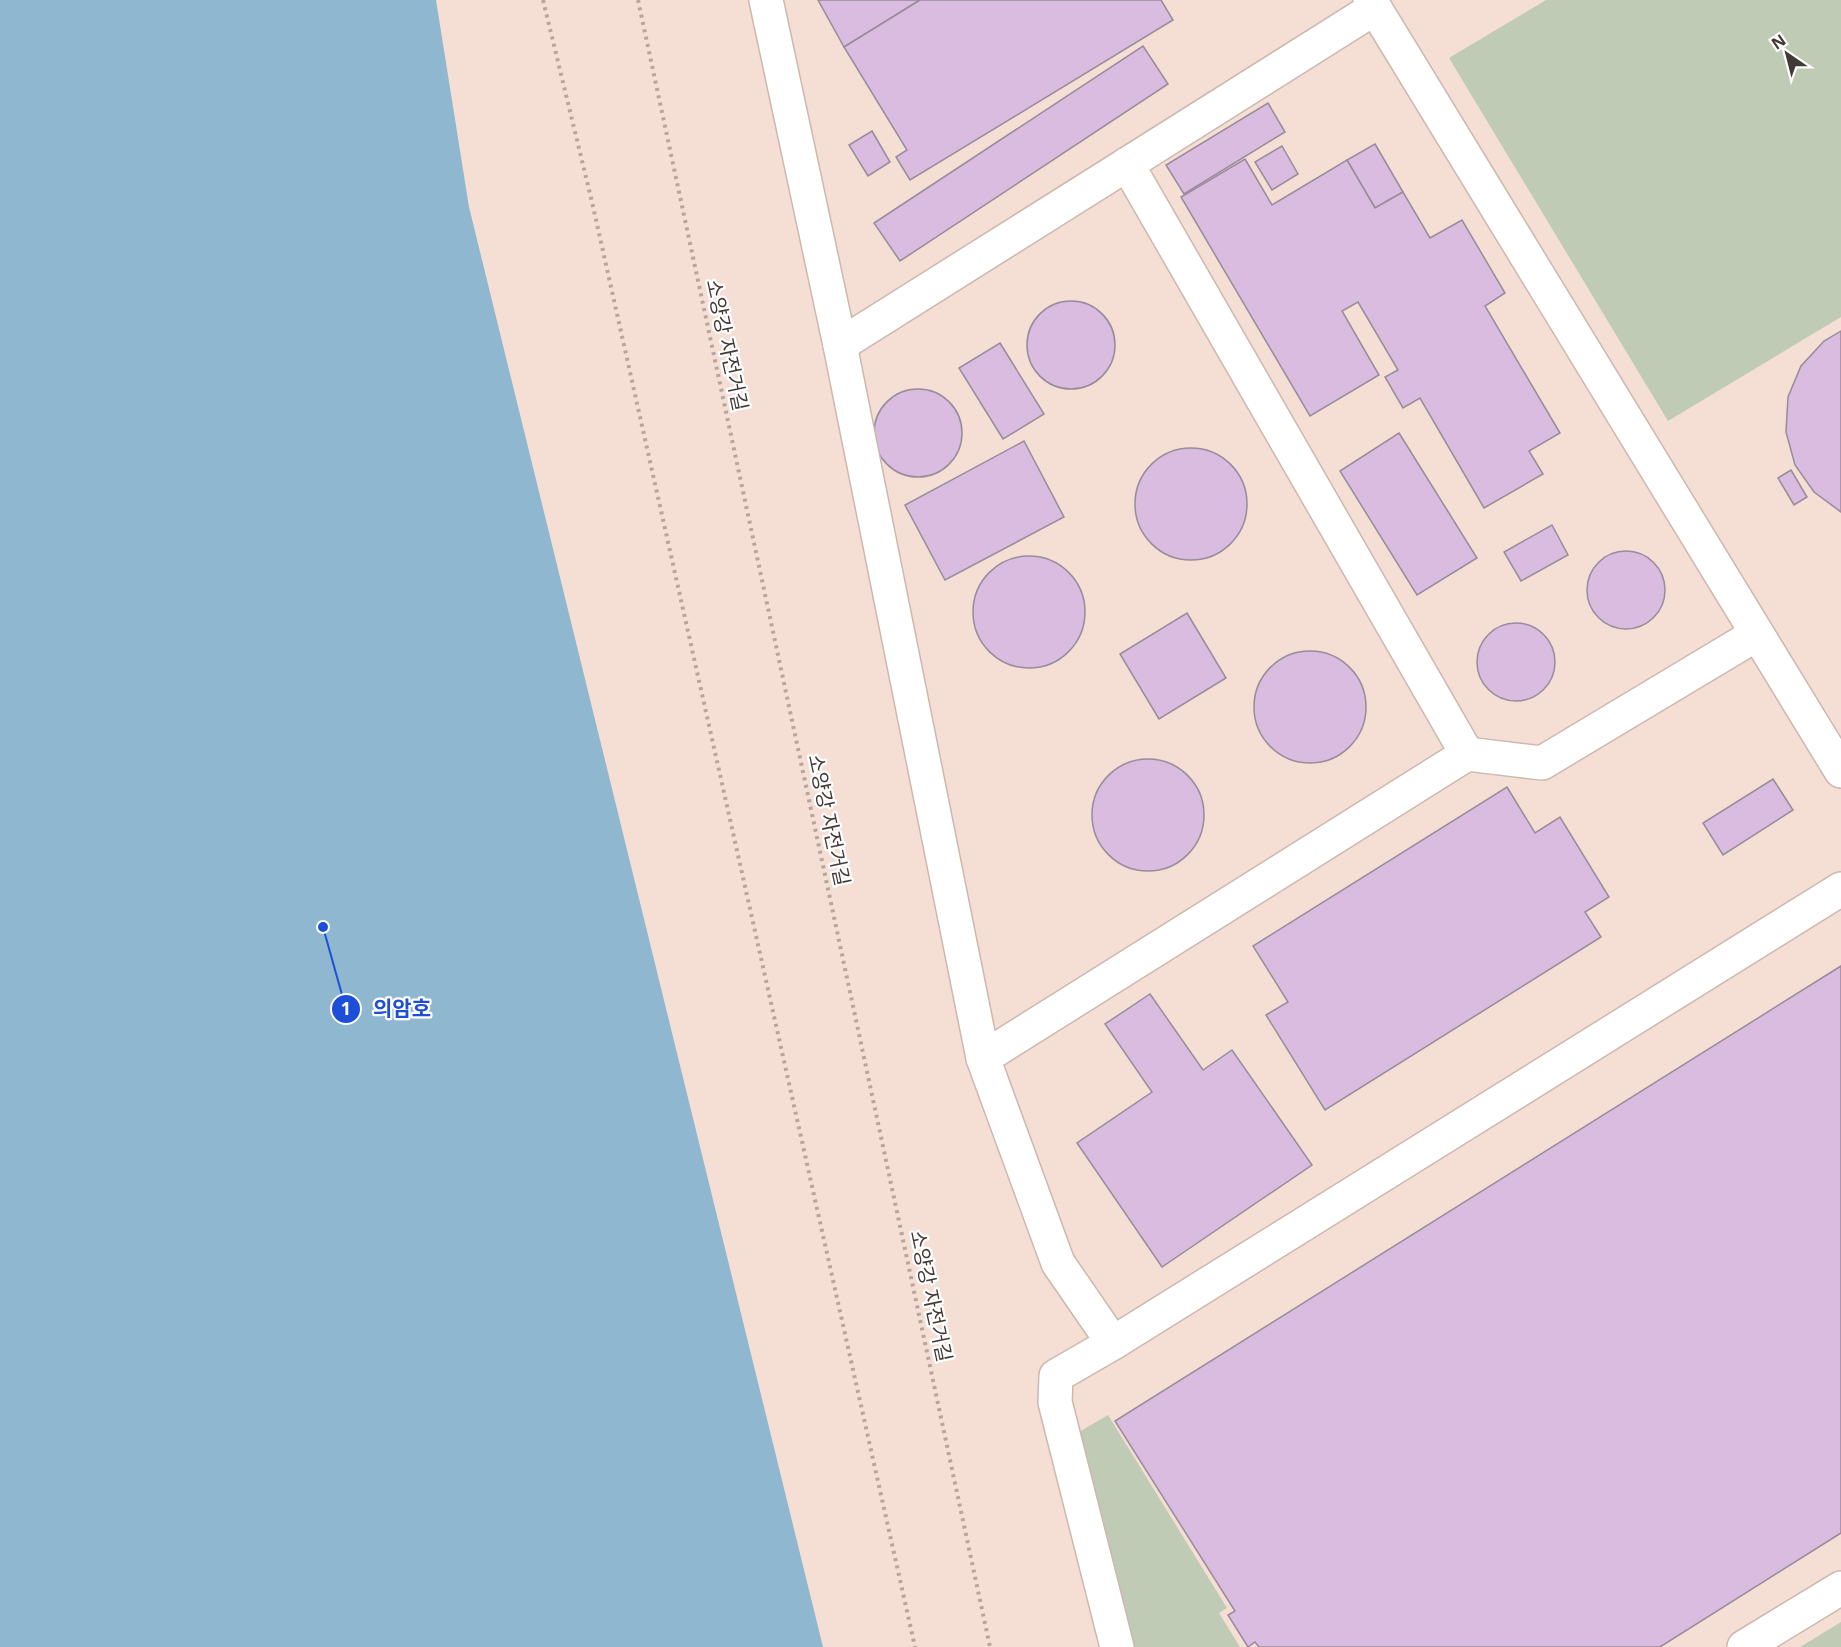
<svg xmlns="http://www.w3.org/2000/svg" width="1841" height="1647" font-family="'Noto Sans','Noto Sans KR',sans-serif">
<style>
.grass{fill:#bfcbb4}
.water{fill:#8fb8d0}
.building{fill:#d9bcdf;stroke:#988b9a;stroke-width:1.5}
.lines{fill:none;stroke-linecap:round;stroke-linejoin:round}
.minor-casing{stroke:#cdb8ae;stroke-width:36}
.path{stroke:#b6a59d;stroke-width:4;stroke-dasharray:3 4.5;stroke-linecap:butt}
.minor{stroke:#fff;stroke-width:33}
.labels{text-anchor:middle;stroke-width:4.5;stroke-linejoin:round;paint-order:stroke}
.street-label{font-size:20px;fill:#413935;stroke:#fff}
.leader{fill:none;stroke:#1d4ed8;stroke-width:2}
.callout-dot{fill:#1d4ed8;stroke:#fff;stroke-width:2}
.mark-label{font-size:18px;text-anchor:middle;font-weight:bold;fill:#fff}
.callout-label{font-size:21px;text-anchor:middle;font-weight:bold;fill:#1d4ed8;stroke:#fff;stroke-width:4.5;stroke-linejoin:round;paint-order:stroke}
</style>
<rect width="100%" height="100%" fill="#f5dfd5"/>
<g class="grass">
<path d="M 1546,0 L 1841,0 L 1841,317 L 1668,421 L 1449,58 Z"/>
<path d="M 1108,1415 L 1227,1608 L 1219,1613 L 1240,1647 L 1129,1647 L 1074,1435 Z"/>
<path d="M 1841,1622 L 1841,1647 L 1800,1647 Z"/>
</g>
<path class="water" d="M 0,0 L 436,0 L 469,207 L 823,1647 L 0,1647 Z"/>
<g class="building">
<path d="M 818,0 L 920,0 L 844,47 Z"/>
<path d="M 920,0 L 1161,0 L 1173,20 L 910,180 L 896,157 L 907,150 L 844,47 Z"/>
<path d="M 1143,46 L 1168,84 L 900,261 L 874,223 Z"/>
<path d="M 1268,103 L 1285,132 L 1184,194 L 1166,165 Z"/>
<path d="M 872,131 L 890,162 L 868,176 L 849,145 Z"/>
<path d="M 1375,144 L 1403,192 L 1375,208 L 1347,160 Z"/>
<path d="M 1282,146 L 1298,174 L 1272,190 L 1255,162 Z"/>
<path d="M 1245,159 L 1272,205 L 1347,160 L 1375,208 L 1403,192 L 1430,238 L 1462,220 L 1505,293 L 1485,306 L 1560,433 L 1529,451 L 1543,474 L 1484,508 L 1420,398 L 1403,408 L 1385,377 L 1398,370 L 1358,302 L 1342,311 L 1379,375 L 1310,416 L 1181,197 Z"/>
<circle cx="1071" cy="345" r="44"/>
<path d="M 1841,331 L 1841,512 L 1814,492 L 1795,465 L 1786,432 L 1788,397 L 1801,366 L 1824,341 Z"/>
<path d="M 1000,343 L 1044,414 L 1003,439 L 959,368 Z"/>
<circle cx="918" cy="433" r="44"/>
<path d="M 1399,433 L 1477,558 L 1417,595 L 1340,471 Z"/>
<path d="M 1024,441 L 1064,517 L 945,580 L 905,505 Z"/>
<circle cx="1191" cy="504" r="56"/>
<path d="M 1791,470 L 1807,497 L 1794,505 L 1778,478 Z"/>
<path d="M 1552,525 L 1568,555 L 1521,581 L 1504,552 Z"/>
<circle cx="1626" cy="590" r="39"/>
<circle cx="1029" cy="612" r="56"/>
<path d="M 1187,613 L 1226,678 L 1159,719 L 1120,654 Z"/>
<circle cx="1516" cy="662" r="39"/>
<circle cx="1310" cy="707" r="56"/>
<circle cx="1148" cy="815" r="56"/>
<path d="M 1773,779 L 1793,810 L 1723,855 L 1703,823 Z"/>
<path d="M 1507,787 L 1535,833 L 1560,817 L 1609,897 L 1585,912 L 1601,937 L 1325,1110 L 1266,1015 L 1288,1002 L 1253,946 Z"/>
<path d="M 1841,966 L 1841,1533 L 1660,1647 L 1259,1647 L 1255,1642 L 1248,1647 L 1228,1615 L 1235,1611 L 1115,1421 Z"/>
<path d="M 1150,994 L 1203,1070 L 1232,1050 L 1312,1165 L 1162,1267 L 1077,1143 L 1152,1092 L 1105,1024 Z"/>
</g>
<g class="lines">
<g class="minor-casing">
<g id="minor">
<path d="M 766,0 L 840,345 L 1375,8"/>
<path d="M 1370,0 L 1841,771"/>
<path d="M 1127,164 L 1467,754"/>
<path d="M 840,345 L 983,1058 L 1058,1263 L 1113,1343"/>
<path d="M 983,1058 L 1467,754 L 1542,763 L 1757,634"/>
<path d="M 1117,1647 L 1055,1402 L 1056,1376 L 1113,1343 L 1841,889"/>
<path d="M 1744,1647 L 1841,1588"/>
</g>
</g>
<g class="path">
<path d="M 543,0 L 592,202 L 915,1647"/>
<path d="M 638,0 L 990,1647"/>
</g>
<use href="#minor" class="minor"/>
</g>
<g class="labels">
<g class="street-label">
<text transform="translate(727 345) rotate(78)" y="7">소양강 자전거길</text>
<text transform="translate(829 820) rotate(78)" y="7">소양강 자전거길</text>
<text transform="translate(931 1296) rotate(78)" y="7">소양강 자전거길</text>
</g>
</g>
<path class="leader" d="M323 927L346 1009"/>
<g class="callout-dot">
<circle cx="323" cy="927" r="6"/>
<circle cx="346" cy="1009" r="15"/>
</g>
<g class="mark-label">
<text x="346" y="1015">1</text>
</g>
<g class="callout-label">
<text x="402" y="1016">의암호</text>
</g>
<g transform="translate(1787 54) rotate(325)" stroke="#ffffff" stroke-width="4.5" paint-order="stroke">
<path d="M0-4.5L10 22L0 15L-10 22Z" fill="#413935"/>
<text y="-9" font-size="16" font-weight="bold" text-anchor="middle" fill="#413935">N</text>
</g>
</svg>
